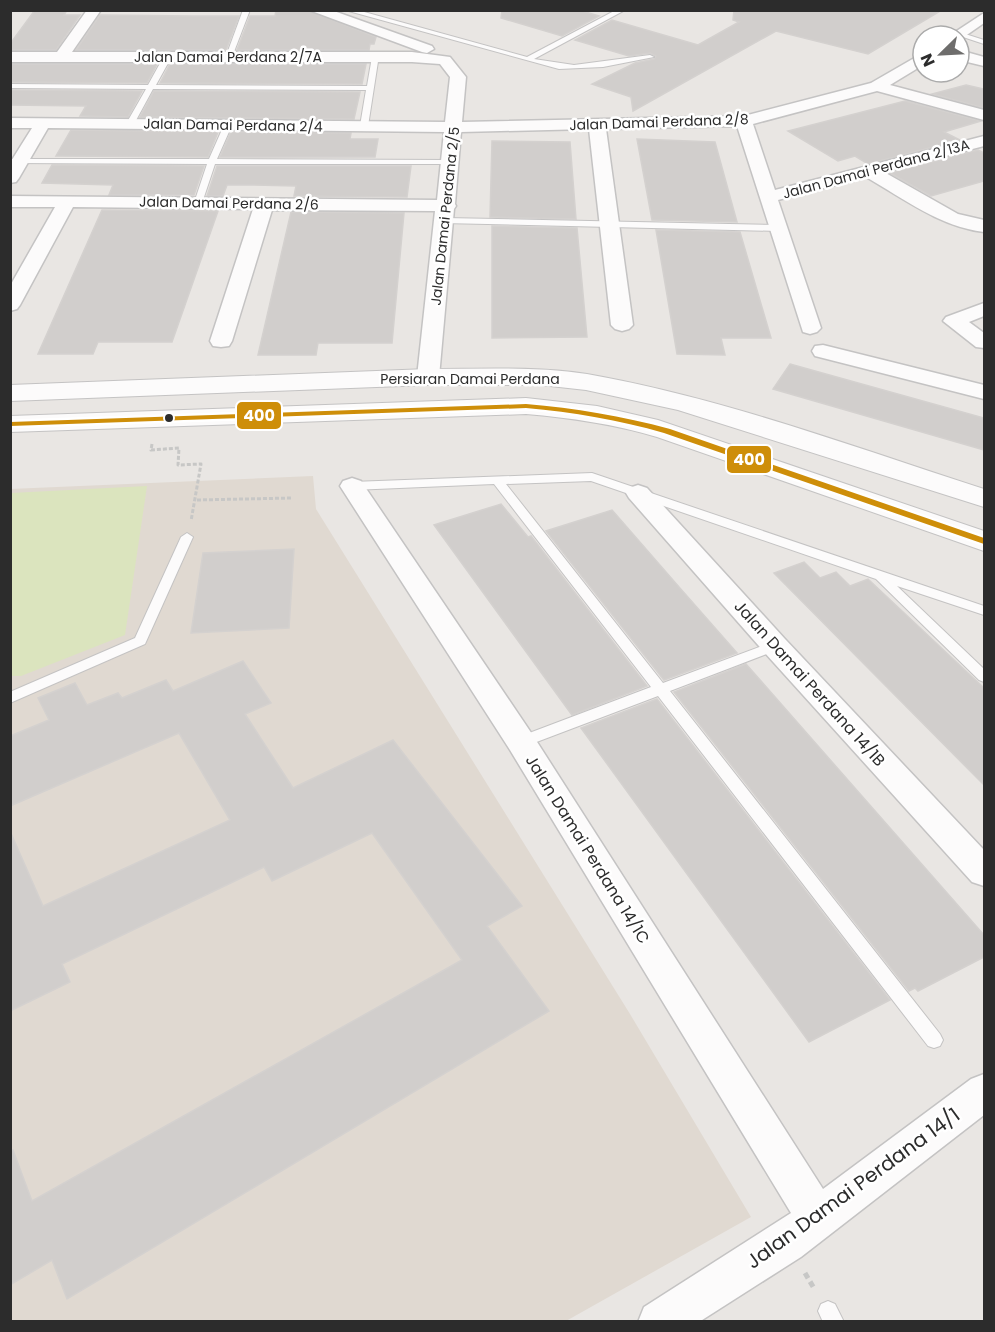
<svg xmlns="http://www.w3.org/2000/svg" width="995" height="1332" font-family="Poppins,sans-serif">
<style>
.education{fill:#e0d9d1}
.pitch{fill:#dbe4be}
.building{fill:#d1cecc;stroke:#d4d1cf;stroke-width:1.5}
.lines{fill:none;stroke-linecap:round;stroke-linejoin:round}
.service-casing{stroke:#c4c3c3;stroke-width:2}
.minor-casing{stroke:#c4c3c3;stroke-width:3}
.secondary-casing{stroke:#c4c3c3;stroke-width:2}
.path-far1{stroke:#c7c7c6;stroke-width:3;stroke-dasharray:4 2;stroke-linecap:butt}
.path{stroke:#c7c7c6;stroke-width:5;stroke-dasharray:6 4;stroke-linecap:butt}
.service{fill:#fcfbfb;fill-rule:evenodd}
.minor{fill:#fcfbfb;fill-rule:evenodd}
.secondary{fill:#fcfbfb;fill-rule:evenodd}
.bus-1-casing{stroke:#fff;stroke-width:5}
.bus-1{fill:#ce8e09;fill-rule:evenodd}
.bus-dot{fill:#2c2c2c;stroke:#fff;stroke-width:2}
.labels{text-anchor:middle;stroke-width:5;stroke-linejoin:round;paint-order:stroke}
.far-street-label{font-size:14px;fill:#2c2c2c;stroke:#fff}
.street-label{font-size:16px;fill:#2c2c2c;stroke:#fff}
.near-street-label{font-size:20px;fill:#2c2c2c;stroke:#fff}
.line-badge{stroke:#fff;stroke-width:2}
.badge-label{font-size:16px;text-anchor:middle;font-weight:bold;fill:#fff}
</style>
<rect width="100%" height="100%" fill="#e9e6e3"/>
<path class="education" d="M 313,476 L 316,509 L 630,1014 L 751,1217 L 566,1321 L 11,1321 L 10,489 Z"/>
<path class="pitch" d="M 147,486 L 125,635 L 21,676 L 11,676 L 11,493 Z"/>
<g class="building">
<path d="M 35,10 L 67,10 L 64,15 L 80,15 L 56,50 L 10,50 L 10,44 Z"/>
<path d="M 276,10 L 307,10 L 376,37 L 374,44 L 370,44 L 369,50 L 237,50 L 250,16 L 275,16 Z"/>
<path d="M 502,10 L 579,10 L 599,16 L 562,36 L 501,18 Z"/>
<path d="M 734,10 L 942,10 L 868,54 L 776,31 L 633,111 L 631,97 L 592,84 L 635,63 L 654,59 L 656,56 L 650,53 L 629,56 L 575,40 L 612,20 L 698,45 L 739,22 L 733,20 Z"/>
<path d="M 100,15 L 193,16 L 239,16 L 226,50 L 76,50 Z"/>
<path d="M 10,64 L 157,64 L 147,83 L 10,82 Z"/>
<path d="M 170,64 L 366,64 L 362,84 L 160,83 Z"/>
<path d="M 966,85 L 984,89 L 984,108 L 932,94 Z"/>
<path d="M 10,90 L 142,91 L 128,117 L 80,116 L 86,106 L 10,105 Z"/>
<path d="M 154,91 L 360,92 L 354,119 L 140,117 Z"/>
<path d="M 905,101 L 981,121 L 944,132 L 960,140 L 868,164 L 855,156 L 838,161 L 788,131 Z"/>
<path d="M 71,130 L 218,132 L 208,157 L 56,156 Z"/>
<path d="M 231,132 L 351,133 L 350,139 L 378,139 L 375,157 L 220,157 Z"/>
<path d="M 637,139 L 715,142 L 737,222 L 652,220 Z"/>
<path d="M 492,141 L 570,142 L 576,219 L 490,217 Z"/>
<path d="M 978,150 L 984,153 L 984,181 L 931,196 L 890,173 Z"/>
<path d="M 52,165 L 204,166 L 194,195 L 109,195 L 113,185 L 42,183 Z"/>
<path d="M 217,166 L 411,166 L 407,197 L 294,196 L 296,186 L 252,185 L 227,185 L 223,196 L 207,196 Z"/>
<path d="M 102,210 L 218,211 L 172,342 L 98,342 L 93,354 L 38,354 Z"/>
<path d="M 291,212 L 404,213 L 392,343 L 318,343 L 316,355 L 258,355 Z"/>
<path d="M 492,226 L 577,228 L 587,337 L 492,338 Z"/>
<path d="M 656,230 L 740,232 L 771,338 L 721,338 L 725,355 L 677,354 Z"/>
<path d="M 790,364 L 984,418 L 984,450 L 773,389 Z"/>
<path d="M 501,504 L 528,537 L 531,536 L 647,686 L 572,715 L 434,525 Z"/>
<path d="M 612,510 L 679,587 L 737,653 L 664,680 L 546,531 Z"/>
<path d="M 294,549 L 289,628 L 191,633 L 203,553 Z"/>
<path d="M 804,562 L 820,578 L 836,572 L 850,586 L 868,579 L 984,688 L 984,785 L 774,573 Z"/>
<path d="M 243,661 L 271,703 L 245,714 L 293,788 L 393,740 L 522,906 L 487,926 L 549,1011 L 67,1299 L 52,1260 L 10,1285 L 10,1150 L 13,1150 L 32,1201 L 462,960 L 372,833 L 272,881 L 264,867 L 62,964 L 70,982 L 10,1011 L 10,831 L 43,906 L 230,820 L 179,733 L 10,806 L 10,736 L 49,720 L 38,698 L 75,683 L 87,705 L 118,693 L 122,698 L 166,680 L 173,691 Z"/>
<path d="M 746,664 L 984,935 L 984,957 L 918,991 L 915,988 L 909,991 L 674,692 Z"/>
<path d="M 657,699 L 890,1000 L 809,1042 L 581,728 Z"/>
</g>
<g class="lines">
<g class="service-casing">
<g id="service">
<path d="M 243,10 L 250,10 L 232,57 L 225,59 Z"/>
<path d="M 345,10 L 357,10 L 527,57 L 616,10 L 625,10 L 534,59 L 574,65 L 650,55 L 654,57 L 603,67 L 559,69 Z"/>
<path d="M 959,32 L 984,40 L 984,44 L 957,35 Z"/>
<path d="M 168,54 L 172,56 L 156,85 L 367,86 L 372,57 L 379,55 L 368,126 L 364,128 L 360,126 L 366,90 L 153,89 L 134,124 L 130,126 L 126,124 L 146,89 L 10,88 L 10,84 L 148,85 L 164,56 Z"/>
<path d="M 228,123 L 232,125 L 217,159 L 451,160 L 455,162 L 451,164 L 215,164 L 202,203 L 198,206 L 194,203 L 207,164 L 10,163 L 10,159 L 209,159 L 224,125 Z"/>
<path d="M 445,218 L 778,225 L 782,228 L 778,231 L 442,223 L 441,221 Z"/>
<path d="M 592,473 L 984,606 L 984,615 L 897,586 L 984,669 L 984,682 L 979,680 L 876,579 L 591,481 L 506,484 L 663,683 L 770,643 L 780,643 L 782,646 L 780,649 L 670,691 L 940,1034 L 943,1040 L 940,1046 L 934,1048 L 928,1046 L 658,696 L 526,746 L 516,746 L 514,742 L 516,738 L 651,687 L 494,484 L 352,490 L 346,486 L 352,482 Z"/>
<path d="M 187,533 L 193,537 L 145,644 L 10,703 L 10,692 L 135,638 L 181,537 Z"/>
<path d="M 828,1301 L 835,1304 L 844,1322 L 823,1322 L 818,1311 L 821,1304 Z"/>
</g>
</g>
<g class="minor-casing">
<g id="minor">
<path d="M 87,10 L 101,10 L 72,52 L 412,52 L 450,57 L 466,77 L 462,122 L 744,116 L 871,83 L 923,53 L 923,65 L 890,85 L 984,110 L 984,120 L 877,91 L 753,124 L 775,190 L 984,136 L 984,146 L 884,172 L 958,214 L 984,220 L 984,232 C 941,227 904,199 866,177 L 778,200 L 821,328 L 817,332 L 810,334 L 803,332 L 737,126 L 606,129 L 633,325 L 629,329 L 622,331 L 615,329 L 611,325 L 589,129 L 461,132 L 455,204 L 456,206 L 454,209 L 439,377 L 436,382 L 428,384 L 420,382 L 417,377 L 435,211 L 272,210 L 232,341 L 229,346 L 221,347 L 213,346 L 210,341 L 253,209 L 73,207 L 20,305 L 17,309 L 10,311 L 10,286 L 55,207 L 10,207 L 10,196 L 437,200 L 444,132 L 48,128 L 19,178 L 16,182 L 10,183 L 10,163 L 32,128 L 10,128 L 10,118 L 445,122 L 450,77 L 440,64 L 412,62 L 10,62 L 10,52 L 57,52 Z"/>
<path d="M 309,10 L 331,10 L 432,46 L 434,49 L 427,53 L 422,52 Z"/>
<path d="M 984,13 L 984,23 L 961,39 L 959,40 L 959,36 L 949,36 Z"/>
<path d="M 959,50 L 984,57 L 984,66 L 959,60 Z"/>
<path d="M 984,303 L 984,316 L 969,322 L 984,333 L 984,348 L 976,347 L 943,321 L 946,317 Z"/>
<path d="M 823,345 L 984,385 L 984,399 L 815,356 L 812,351 L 815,346 Z"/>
<path d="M 352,478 L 361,481 L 532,734 L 823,1189 L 971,1079 L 984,1074 L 984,1115 L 801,1257 L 699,1322 L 638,1322 L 644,1307 L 791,1213 L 510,750 L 340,486 L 343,481 Z"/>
<path d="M 638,485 L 647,488 L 785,639 L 984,850 L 984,886 L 972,882 L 765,653 L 629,498 L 626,493 L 629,488 Z"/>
</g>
</g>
<g class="secondary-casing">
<g id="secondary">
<path d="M 428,369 C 481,369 535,366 587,374 C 723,398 854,447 984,489 L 984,507 L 678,410 L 586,390 L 541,385 L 428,385 L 10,401 L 10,385 Z"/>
<path d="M 526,398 L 597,406 L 658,420 L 984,531 L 984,551 L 657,437 C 614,424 571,418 526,414 L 10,432 L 10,416 Z"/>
</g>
</g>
<g class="path-far1">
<path d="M 152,444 L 151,450 L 179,448 L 178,465 L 201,464 L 191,521"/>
<path d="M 197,500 L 292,498"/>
</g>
<path class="path" d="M 805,1273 L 815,1290"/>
<use href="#service" class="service"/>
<use href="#minor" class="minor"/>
<use href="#secondary" class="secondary"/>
<g class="bus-1-casing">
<path id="bus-1" d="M 526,404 C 575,408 622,416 670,429 L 984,538 L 984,544 L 664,433 C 619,420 573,412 526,408 L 10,426 L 10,422 Z"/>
</g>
<use href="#bus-1" class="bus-1"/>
</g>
<circle class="bus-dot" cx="169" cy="418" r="5"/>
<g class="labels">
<g class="far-street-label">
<text x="228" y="62">Jalan Damai Perdana 2/7A</text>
<text transform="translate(659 122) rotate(-2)" y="5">Jalan Damai Perdana 2/8</text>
<text transform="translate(233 125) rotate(1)" y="5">Jalan Damai Perdana 2/4</text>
<text transform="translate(876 169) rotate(-15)" y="5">Jalan Damai Perdana 2/13A</text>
<text transform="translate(229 203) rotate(1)" y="5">Jalan Damai Perdana 2/6</text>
<text transform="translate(445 216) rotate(-84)" y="5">Jalan Damai Perdana 2/5</text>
<text x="470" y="384">Persiaran Damai Perdana</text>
</g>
<g class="street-label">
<text transform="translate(810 683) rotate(48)" y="6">Jalan Damai Perdana 14/1B</text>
<text transform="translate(588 849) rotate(58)" y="6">Jalan Damai Perdana 14/1C</text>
</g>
<g class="near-street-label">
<text transform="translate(853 1188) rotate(-36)" y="7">Jalan Damai Perdana 14/1</text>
</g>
</g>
<g class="line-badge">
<rect x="236" y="401" width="46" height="29" rx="6" fill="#ce8e09"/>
<rect x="726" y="445" width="46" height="29" rx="6" fill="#ce8e09"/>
</g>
<g class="badge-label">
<text x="259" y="421">400</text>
<text x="749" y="465">400</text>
</g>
<rect width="995" height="1332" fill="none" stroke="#2c2c2c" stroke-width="24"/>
<g transform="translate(941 54) rotate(246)"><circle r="28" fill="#ffffff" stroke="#ababab" stroke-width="1.5"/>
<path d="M0-4.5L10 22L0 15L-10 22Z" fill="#6e6d6c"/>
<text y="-9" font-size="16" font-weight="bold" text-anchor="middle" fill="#2c2c2c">N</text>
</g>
</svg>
